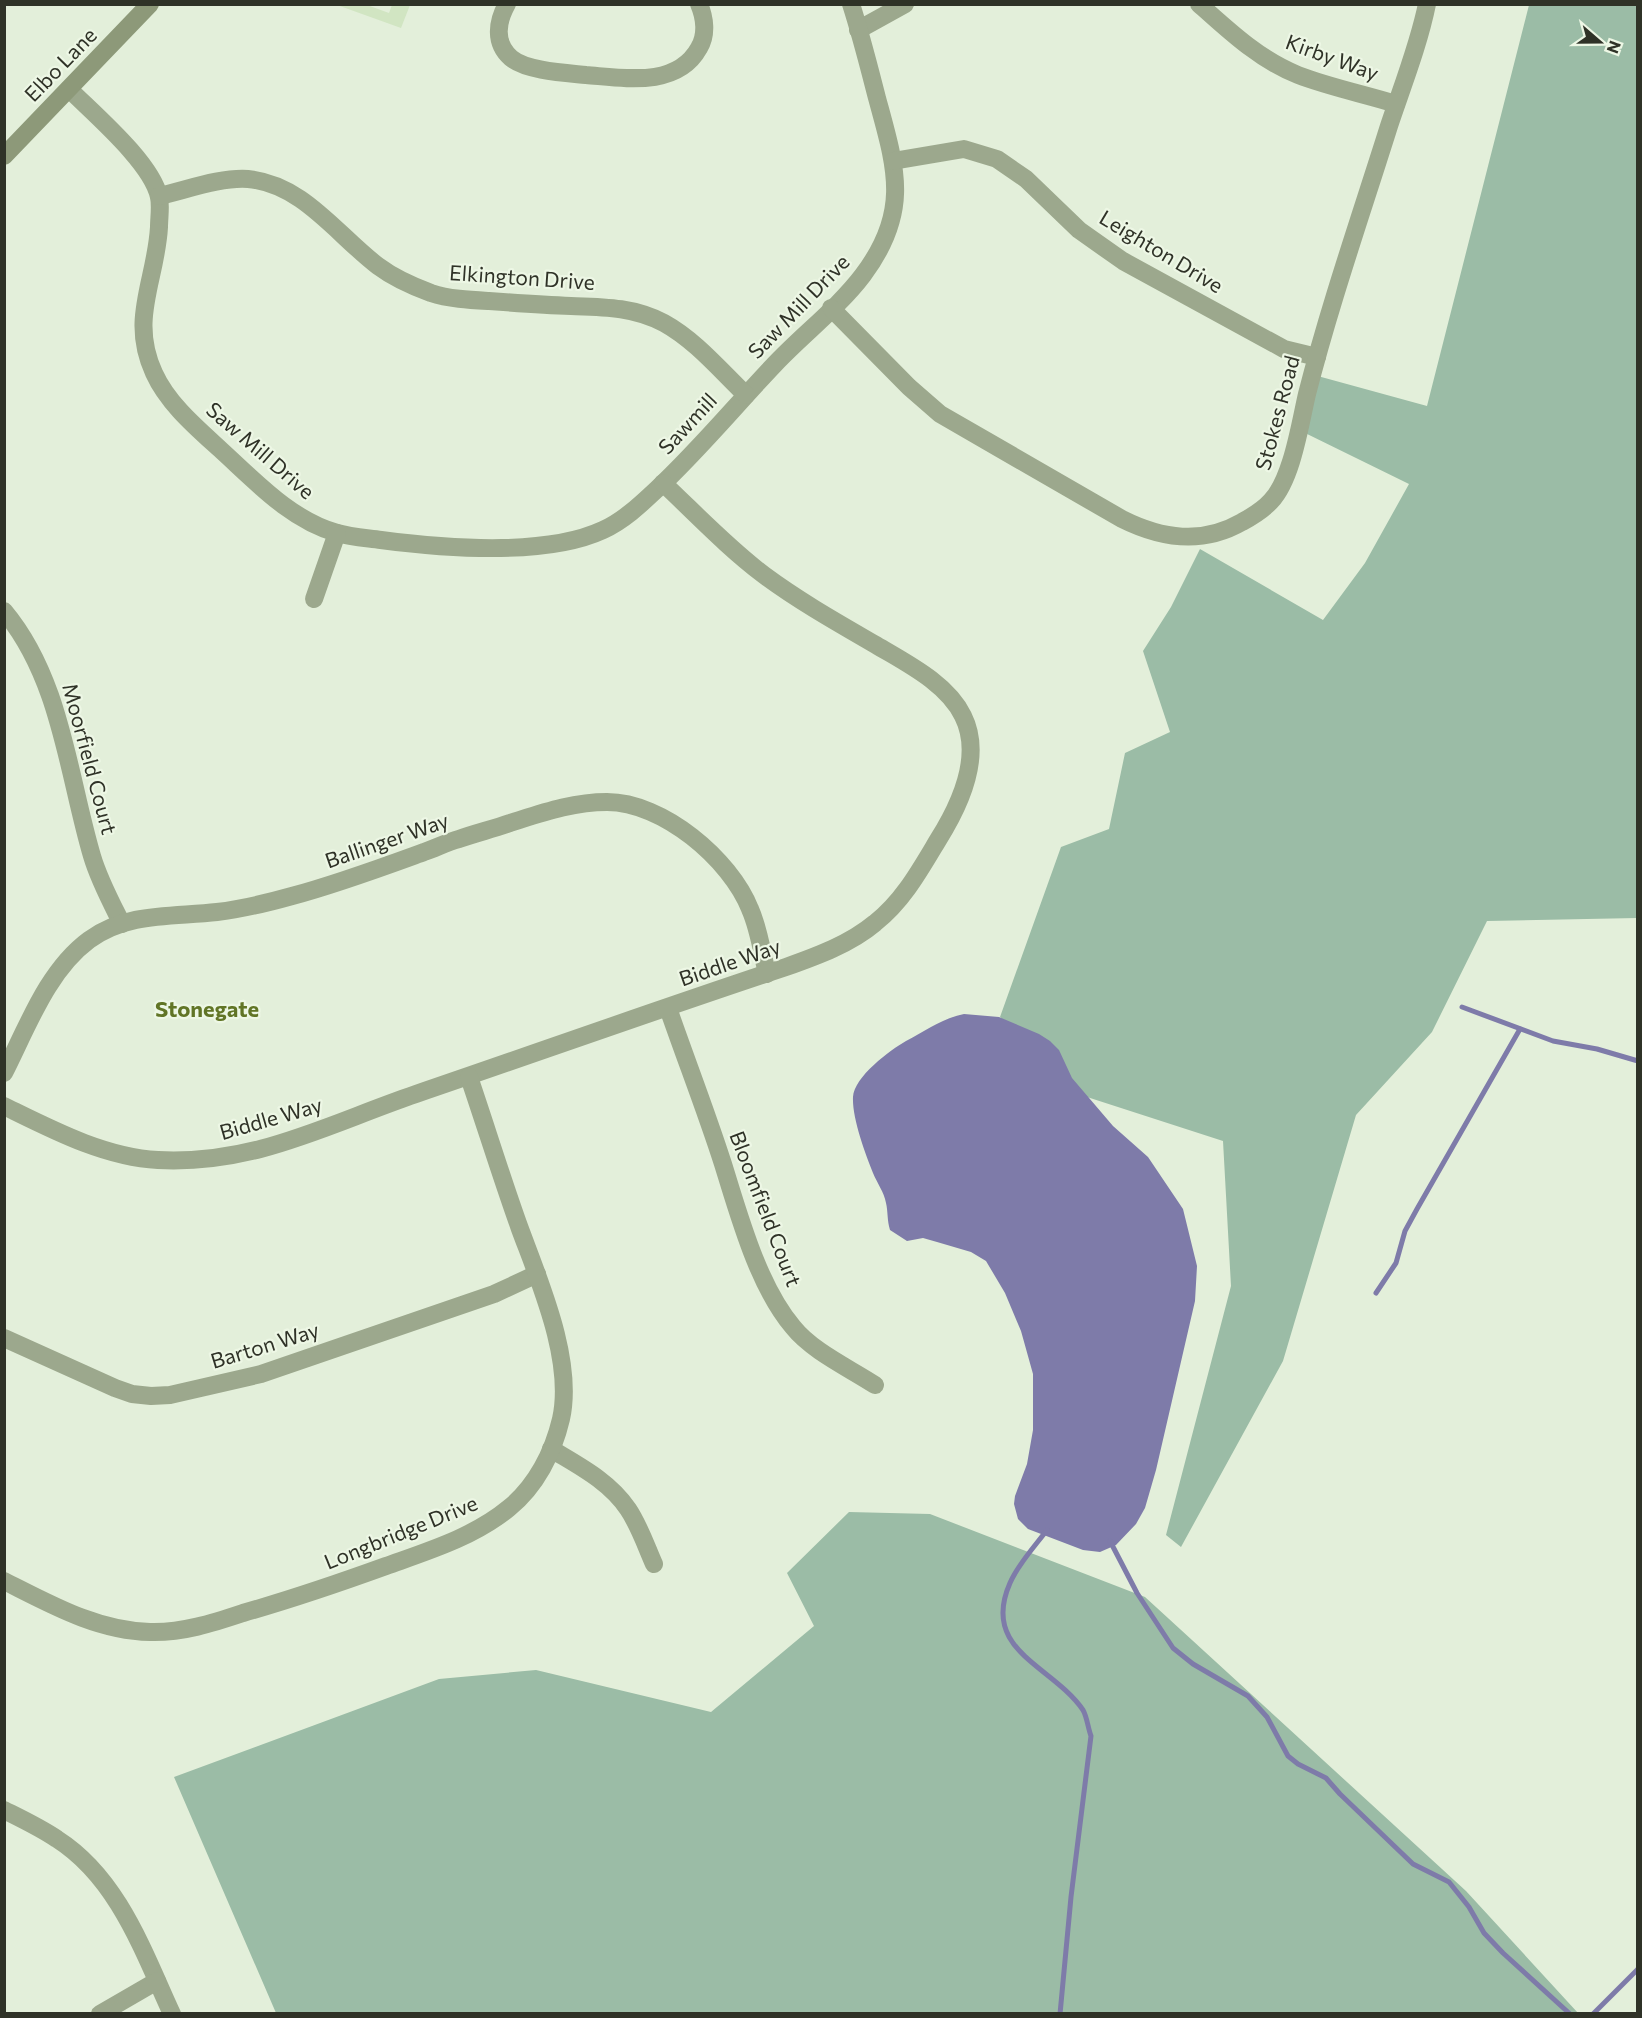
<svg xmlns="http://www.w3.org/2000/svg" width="1642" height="2018" font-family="Commissioner,sans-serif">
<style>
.green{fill:#9bbca6}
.plaza{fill:#d1e5c2}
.water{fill:#7e7ba9}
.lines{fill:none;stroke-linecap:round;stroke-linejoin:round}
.stream{stroke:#7e7ba9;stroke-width:5}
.street{stroke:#9ca88d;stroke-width:18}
.secondary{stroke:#8d9979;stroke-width:18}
.labels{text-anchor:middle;stroke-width:4.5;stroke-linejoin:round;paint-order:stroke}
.street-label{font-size:21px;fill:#2f3227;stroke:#edf7e5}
.neighbourhood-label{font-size:22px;font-weight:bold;fill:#617526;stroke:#edf7e5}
</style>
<rect width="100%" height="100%" fill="#e3efda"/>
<g class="green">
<path d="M 1529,5 L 1637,5 L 1637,918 L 1487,921 L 1432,1032 L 1356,1115 L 1283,1361 L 1181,1547 L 1166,1535 L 1231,1286 L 1223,1141 L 1087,1097 L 1000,1017 L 1061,847 L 1109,829 L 1125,753 L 1170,732 L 1143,651 L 1171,607 L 1200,549 L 1323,620 L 1365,563 L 1409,484 L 1301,431 L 1314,375 L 1427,406 Z"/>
<path d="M 849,1512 L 930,1514 L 1145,1597 L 1466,1891 L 1578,2013 L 276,2013 L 174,1777 L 439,1679 L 536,1670 L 711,1712 L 814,1626 L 787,1573 Z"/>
</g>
<path class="plaza" d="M 337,5 L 367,5 L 389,13 L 392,5 L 410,5 L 401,28 Z"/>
<path class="water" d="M 964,1014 L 999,1017 L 1039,1034 L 1050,1041 L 1059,1050 L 1072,1078 L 1113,1126 L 1148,1157 L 1183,1209 L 1197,1266 L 1195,1301 L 1156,1470 L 1145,1508 L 1136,1524 L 1116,1545 L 1100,1552 L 1083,1550 L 1028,1529 L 1018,1519 L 1014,1504 L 1015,1496 L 1027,1464 L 1033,1430 L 1033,1374 L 1021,1331 L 1005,1293 L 986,1261 L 971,1252 L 937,1242 L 923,1238 L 907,1241 L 890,1230 C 887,1220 888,1211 886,1203 C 884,1192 877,1183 873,1173 C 865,1153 852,1118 853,1097 C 854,1077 890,1050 906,1041 C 925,1031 943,1018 964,1014 Z"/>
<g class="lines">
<g class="stream">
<path d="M 1462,1007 L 1553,1041 L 1597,1049 L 1638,1061"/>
<path d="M 1376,1293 L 1396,1263 L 1405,1231 L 1417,1209 L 1520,1029"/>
<path d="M 1047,1530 C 1035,1546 1018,1564 1010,1583 C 980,1651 1052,1665 1083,1710 C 1087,1717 1088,1728 1091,1736 L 1071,1897 L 1060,2014"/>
<path d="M 1110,1541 L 1137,1593 L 1173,1648 L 1193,1664 L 1248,1696 L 1267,1717 L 1288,1756 L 1298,1764 L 1326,1778 L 1340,1794 L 1413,1864 L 1449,1882 L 1469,1907 L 1484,1933 L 1503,1953 L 1570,2014"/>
<path d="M 1593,2014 L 1638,1969"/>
</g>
<g class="street">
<path d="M 507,4 C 497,22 494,43 511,58 C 526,71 567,73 586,75 C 624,78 677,88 699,48 C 707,35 705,18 699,4"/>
<path d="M 1199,4 C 1229,31 1260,60 1298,75 C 1329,87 1364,94 1396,104"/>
<path d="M 858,30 L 905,4"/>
<path d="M 69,89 C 94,114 152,163 159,197 C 161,206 159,218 159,227 C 156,281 129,319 154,373 C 168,404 197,428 222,451 C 256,482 291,520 337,533 C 351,537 367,538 381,540 C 443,548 545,557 603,530 C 623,521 640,505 656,490 C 698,451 735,406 774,365 C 802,335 838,308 863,275 C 911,211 896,168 877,98 C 869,67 861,35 851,4"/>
<path d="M 893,161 L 964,149 L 997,159 L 1026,179 L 1079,230 L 1123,261 L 1284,349 L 1317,357"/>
<path d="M 159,196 C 186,190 221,177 248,179 C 303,184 337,235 378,266 C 394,278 412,286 431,293 C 449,299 470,300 489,301 C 516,303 544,305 571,306 C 604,307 634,307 664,323 C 695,340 720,370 746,395"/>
<path d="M 831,308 L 909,387 L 940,414 L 1122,519 C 1162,539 1202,545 1242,522 C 1253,516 1263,510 1271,501 C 1292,479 1300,424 1307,394 C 1330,304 1361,215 1389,126 C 1402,87 1419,44 1427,4"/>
<path d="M 314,599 L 337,533"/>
<path d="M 4,611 C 61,679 68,775 92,856 C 99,880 111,902 122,924"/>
<path d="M 668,1008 C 686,1060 706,1111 723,1164 C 739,1215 758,1286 793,1327 C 812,1351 849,1368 875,1385"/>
<path d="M 4,1073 C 27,1028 47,971 89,940 C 127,912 173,917 217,912 C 243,909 267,903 292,896 C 337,884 380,868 424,852 C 436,848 447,842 459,839 C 476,833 493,829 510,823 C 542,813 573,802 607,802 C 663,802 730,859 750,909 C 759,929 762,952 767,974"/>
<path d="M 4,1106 C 53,1130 104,1157 158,1160 C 255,1165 328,1124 416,1094 C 539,1052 662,1008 786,967 C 817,956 850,944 875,923 C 903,901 920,870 938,840 C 960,805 983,756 963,716 C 947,683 906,663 876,645 C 838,623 799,601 764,575 C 728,548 696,514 663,483"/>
<path d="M 4,1338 L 115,1388 L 132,1394 L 151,1396 L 170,1395 L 261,1374 L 494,1294 L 537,1274"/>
<path d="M 551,1449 C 579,1466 609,1481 628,1509 C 639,1525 646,1546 654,1564"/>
<path d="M 4,1581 C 50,1604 97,1631 150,1632 C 182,1633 213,1623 243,1613 C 292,1599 339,1583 386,1566 C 428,1551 474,1537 509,1508 C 536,1486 553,1453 561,1419 C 574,1361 540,1283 520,1229 C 502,1179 486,1127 469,1077"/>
<path d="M 4,1810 C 22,1819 41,1828 57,1839 C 118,1878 143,1951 172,2014"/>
<path d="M 100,2014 L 157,1981"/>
</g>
<path class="secondary" d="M 4,156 L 150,4"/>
</g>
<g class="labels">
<g class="street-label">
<text transform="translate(1332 58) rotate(20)" y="7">Kirby Way</text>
<text transform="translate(61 65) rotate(-46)" y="7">Elbo Lane</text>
<text transform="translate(1161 252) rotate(31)" y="7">Leighton Drive</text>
<text transform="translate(522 278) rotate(4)" y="7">Elkington Drive</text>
<text transform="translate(799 307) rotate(-46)" y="7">Saw Mill Drive</text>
<text transform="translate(1278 413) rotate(-75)" y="7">Stokes Road</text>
<text transform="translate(688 424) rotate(-47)" y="7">Sawmill</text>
<text transform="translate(260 451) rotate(41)" y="7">Saw Mill Drive</text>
<text transform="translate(89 759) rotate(75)" y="7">Moorfield Court</text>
<text transform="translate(387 841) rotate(-19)" y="7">Ballinger Way</text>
<text transform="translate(730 963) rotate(-19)" y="7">Biddle Way</text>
<text transform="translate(271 1119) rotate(-16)" y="7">Biddle Way</text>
<text transform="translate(765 1209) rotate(69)" y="7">Bloomfield Court</text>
<text transform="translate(265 1346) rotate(-17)" y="7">Barton Way</text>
<text transform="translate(401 1533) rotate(-22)" y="7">Longbridge Drive</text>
</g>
<g class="neighbourhood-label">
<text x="207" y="1017">Stonegate</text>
</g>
</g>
<rect width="1642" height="2018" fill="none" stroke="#2f3227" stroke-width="12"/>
<g transform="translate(1600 42) rotate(110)" stroke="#edf7e5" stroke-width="4.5" paint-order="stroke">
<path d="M0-4.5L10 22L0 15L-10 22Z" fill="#2f3227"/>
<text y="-9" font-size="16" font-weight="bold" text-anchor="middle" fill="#2f3227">N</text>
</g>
</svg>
